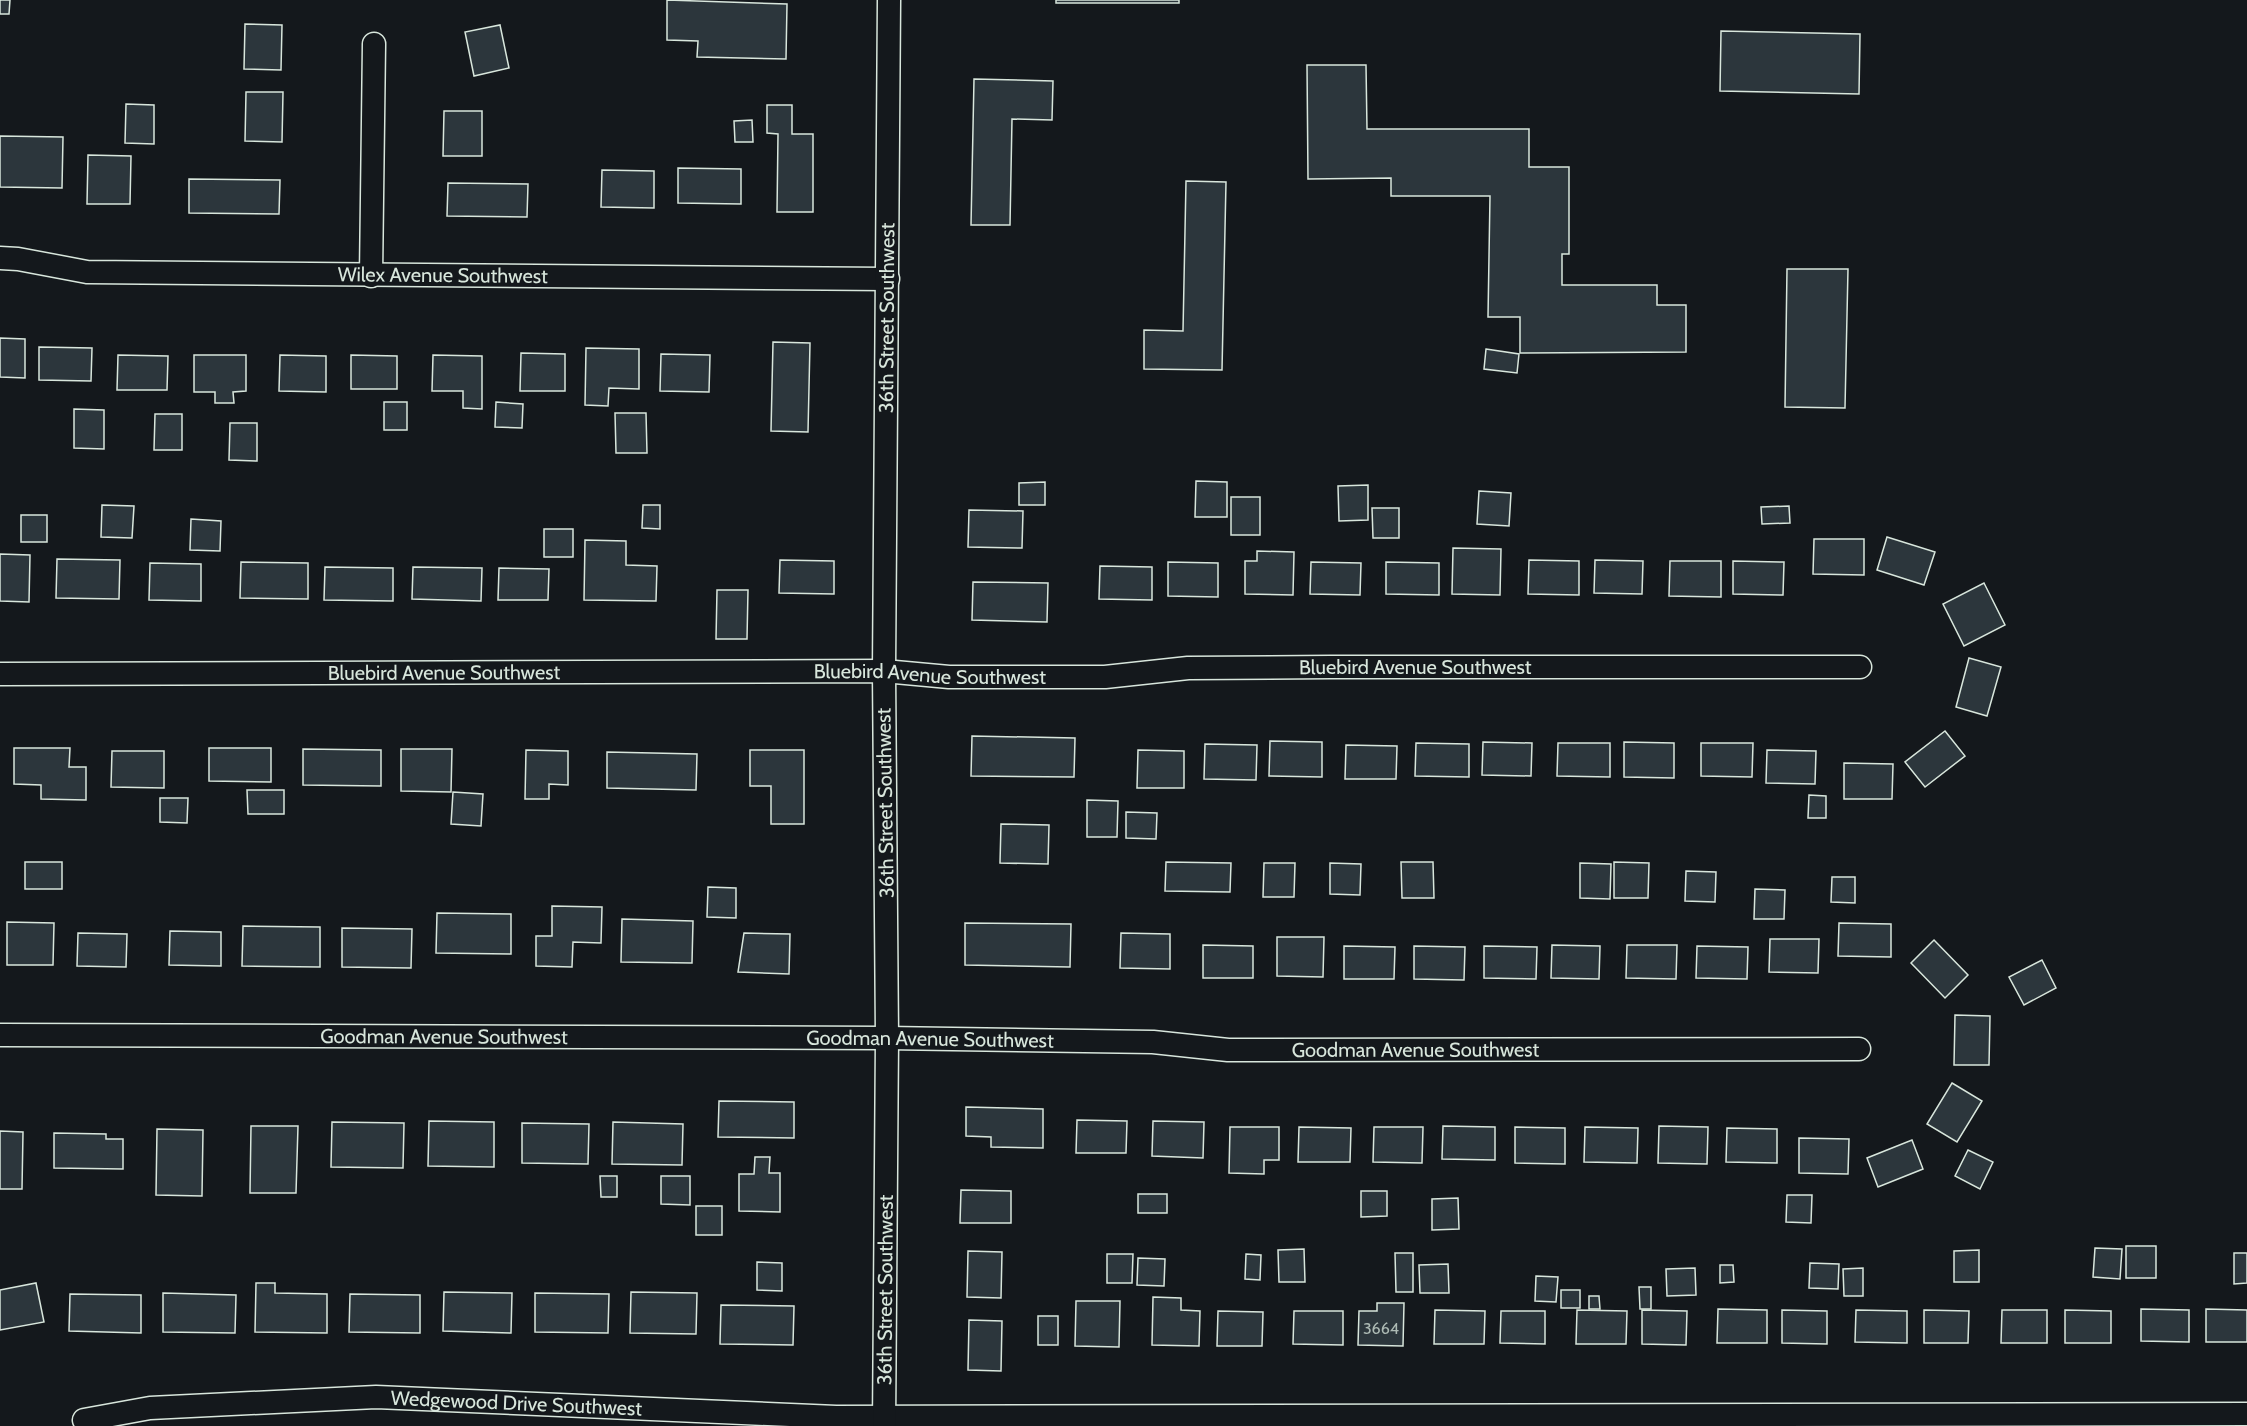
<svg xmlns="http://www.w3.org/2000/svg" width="2247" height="1426" font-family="Cabin,sans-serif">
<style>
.building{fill:#2c363c;stroke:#d8e6dc;stroke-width:1.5}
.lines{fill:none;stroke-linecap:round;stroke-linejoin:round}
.minor-casing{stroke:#d8e6dc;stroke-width:25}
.minor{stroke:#14181c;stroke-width:22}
.labels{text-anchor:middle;stroke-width:4.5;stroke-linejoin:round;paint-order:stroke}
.number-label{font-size:16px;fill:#adbab4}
.street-label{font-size:20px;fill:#d8e6dc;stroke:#14181c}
</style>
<rect width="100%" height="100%" fill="#14181c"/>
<g class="building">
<path d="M 0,0 L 10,0 L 9,14 L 0,14 Z"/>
<path d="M 667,0 L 787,4 L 786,59 L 697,57 L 698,41 L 667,40 Z"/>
<rect x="1056" y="0" width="123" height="3"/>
<path d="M 245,24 L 282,25 L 281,70 L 244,69 Z"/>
<path d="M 500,25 L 509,68 L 474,76 L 465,32 Z"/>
<path d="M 1721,31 L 1860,34 L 1859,94 L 1720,91 Z"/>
<path d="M 1307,65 L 1366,65 L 1367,129 L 1529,129 L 1529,167 L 1569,167 L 1569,254 L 1562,254 L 1562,285 L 1657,285 L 1657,305 L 1686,305 L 1686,352 L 1520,353 L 1520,317 L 1488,317 L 1490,196 L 1391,196 L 1391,178 L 1308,179 Z"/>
<path d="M 974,79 L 1053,81 L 1052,120 L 1012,119 L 1010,225 L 971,225 Z"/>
<path d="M 246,92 L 283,92 L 282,142 L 245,141 Z"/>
<path d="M 126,104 L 154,105 L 154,144 L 125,143 Z"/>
<path d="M 767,105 L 792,105 L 792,134 L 813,134 L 813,212 L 777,212 L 778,134 L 767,133 Z"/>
<path d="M 444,111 L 482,111 L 482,156 L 443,156 Z"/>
<path d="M 752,120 L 753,142 L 735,142 L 734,121 Z"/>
<path d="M 0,136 L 63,137 L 62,188 L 0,187 Z"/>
<path d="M 88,155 L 131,156 L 130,204 L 87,204 Z"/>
<path d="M 678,168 L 741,169 L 741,204 L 678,203 Z"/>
<path d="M 602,170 L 654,171 L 654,208 L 601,207 Z"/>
<path d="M 189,179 L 280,180 L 279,214 L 189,213 Z"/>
<path d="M 1186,181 L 1226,182 L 1222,370 L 1144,369 L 1144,330 L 1183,331 Z"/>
<path d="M 448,183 L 528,184 L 527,217 L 447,216 Z"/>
<path d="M 1787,269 L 1848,269 L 1845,408 L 1785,407 Z"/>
<path d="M 0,338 L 25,339 L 25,378 L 0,377 Z"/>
<path d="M 773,342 L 810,343 L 808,432 L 771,431 Z"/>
<path d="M 39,347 L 92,348 L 91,381 L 39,380 Z"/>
<path d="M 586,348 L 639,349 L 639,389 L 609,388 L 608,406 L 585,405 Z"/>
<path d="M 1486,349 L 1519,354 L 1517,373 L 1484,369 Z"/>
<path d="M 521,353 L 565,354 L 565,391 L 520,391 Z"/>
<path d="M 661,354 L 710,355 L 709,392 L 660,391 Z"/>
<path d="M 118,355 L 168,356 L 167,390 L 117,390 Z"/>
<path d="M 194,355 L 246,355 L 246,391 L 233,392 L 234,403 L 215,403 L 215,392 L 194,392 Z"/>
<path d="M 280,355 L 326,356 L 326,392 L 279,391 Z"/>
<path d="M 351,355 L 397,356 L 397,389 L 351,389 Z"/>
<path d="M 433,355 L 482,356 L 482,409 L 463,408 L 463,391 L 432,391 Z"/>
<rect x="384" y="402" width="23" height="28"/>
<path d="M 496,402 L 523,404 L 522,428 L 495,427 Z"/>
<path d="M 74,409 L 104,410 L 104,449 L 74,448 Z"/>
<path d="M 615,413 L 646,413 L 647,453 L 616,453 Z"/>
<path d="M 155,414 L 182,414 L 182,450 L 154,450 Z"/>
<path d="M 230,423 L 257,423 L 257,461 L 229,460 Z"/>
<path d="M 1196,481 L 1227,482 L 1227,517 L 1195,517 Z"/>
<path d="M 1045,482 L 1045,505 L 1019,505 L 1019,483 Z"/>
<path d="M 1368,485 L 1368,520 L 1339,521 L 1338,486 Z"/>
<path d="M 1479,491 L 1511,493 L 1509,526 L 1477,524 Z"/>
<rect x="1231" y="497" width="29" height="38"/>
<path d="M 102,505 L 134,506 L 132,538 L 101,537 Z"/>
<path d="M 643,505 L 660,505 L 660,529 L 642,528 Z"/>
<path d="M 1789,506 L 1790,523 L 1762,524 L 1761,507 Z"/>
<path d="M 1372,508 L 1399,508 L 1399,538 L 1373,538 Z"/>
<path d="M 969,510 L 1023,511 L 1022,548 L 968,547 Z"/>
<rect x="21" y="515" width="26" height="27"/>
<path d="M 191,519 L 221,521 L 220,551 L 190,550 Z"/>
<rect x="544" y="529" width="29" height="28"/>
<path d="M 1887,537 L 1935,552 L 1924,585 L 1877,570 Z"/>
<path d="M 1814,539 L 1864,539 L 1864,575 L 1813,574 Z"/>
<path d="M 585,540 L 626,541 L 626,565 L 657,566 L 656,601 L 584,600 Z"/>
<path d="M 1453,548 L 1501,549 L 1500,595 L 1452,594 Z"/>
<path d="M 1257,551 L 1294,552 L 1293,595 L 1245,594 L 1245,561 L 1257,561 Z"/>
<path d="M 0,554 L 30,555 L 29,602 L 0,601 Z"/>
<path d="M 57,559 L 120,560 L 119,599 L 56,598 Z"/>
<path d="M 780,560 L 834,561 L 834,594 L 779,593 Z"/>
<path d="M 1529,560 L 1579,561 L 1579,595 L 1528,594 Z"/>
<path d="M 1595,560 L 1643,561 L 1642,594 L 1594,593 Z"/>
<path d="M 1670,561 L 1721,561 L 1721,597 L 1669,596 Z"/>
<path d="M 1733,561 L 1784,562 L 1783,595 L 1733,594 Z"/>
<path d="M 241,562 L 308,563 L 308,599 L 240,598 Z"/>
<path d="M 1168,562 L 1218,563 L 1218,597 L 1168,596 Z"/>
<path d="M 1311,562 L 1361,563 L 1360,595 L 1310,594 Z"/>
<path d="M 1386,562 L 1439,563 L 1439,595 L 1386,594 Z"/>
<path d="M 150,563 L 201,564 L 201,601 L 149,600 Z"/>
<path d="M 1100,566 L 1152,567 L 1152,600 L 1099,599 Z"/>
<path d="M 325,567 L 393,568 L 393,601 L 324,600 Z"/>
<path d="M 413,567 L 482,568 L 481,601 L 412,599 Z"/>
<path d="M 499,568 L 549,569 L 548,600 L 498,600 Z"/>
<path d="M 973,582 L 1048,583 L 1047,622 L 972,620 Z"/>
<path d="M 1984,583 L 2005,625 L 1964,646 L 1943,604 Z"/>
<path d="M 717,590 L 748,590 L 747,639 L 716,639 Z"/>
<path d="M 1969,658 L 2001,667 L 1987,716 L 1956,707 Z"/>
<path d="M 1945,731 L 1965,756 L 1925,787 L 1905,762 Z"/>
<path d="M 972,736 L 1075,738 L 1074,777 L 971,776 Z"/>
<path d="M 1270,741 L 1322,742 L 1322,777 L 1269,776 Z"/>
<path d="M 1483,742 L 1532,743 L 1531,776 L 1482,775 Z"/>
<path d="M 1624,742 L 1674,743 L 1674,778 L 1624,777 Z"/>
<path d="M 1416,743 L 1469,744 L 1469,777 L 1415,776 Z"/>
<path d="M 1558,743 L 1610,743 L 1610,777 L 1557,776 Z"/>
<path d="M 1701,743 L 1753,743 L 1752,777 L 1701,776 Z"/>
<path d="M 1205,744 L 1257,745 L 1256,780 L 1204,779 Z"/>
<path d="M 1346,745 L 1397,746 L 1396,779 L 1345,779 Z"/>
<path d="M 14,748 L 70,748 L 69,767 L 86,767 L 86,800 L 41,799 L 41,785 L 14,784 Z"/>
<path d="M 209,748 L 271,748 L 271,782 L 209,781 Z"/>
<path d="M 303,749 L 381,750 L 381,786 L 303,785 Z"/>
<path d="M 401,749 L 452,749 L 451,792 L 401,791 Z"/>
<path d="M 526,750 L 568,751 L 568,785 L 549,784 L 549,799 L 525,799 Z"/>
<path d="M 750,750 L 804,750 L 804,824 L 771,824 L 771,786 L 750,786 Z"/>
<path d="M 1138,750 L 1184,751 L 1184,788 L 1137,788 Z"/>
<path d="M 1767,750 L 1816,751 L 1815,784 L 1766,783 Z"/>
<path d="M 112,751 L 164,751 L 164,788 L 111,787 Z"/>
<path d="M 607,752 L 697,754 L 696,790 L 607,788 Z"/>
<path d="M 1844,763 L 1893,764 L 1892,799 L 1844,799 Z"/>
<path d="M 247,790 L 284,790 L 284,814 L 248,814 Z"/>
<path d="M 453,792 L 483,794 L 481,826 L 451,824 Z"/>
<path d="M 1809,795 L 1826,796 L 1826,818 L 1808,818 Z"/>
<path d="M 160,798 L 188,798 L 187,823 L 160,822 Z"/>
<path d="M 1087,800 L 1118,801 L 1117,837 L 1087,837 Z"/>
<path d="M 1126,812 L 1157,813 L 1156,839 L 1126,838 Z"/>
<path d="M 1001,824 L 1049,825 L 1048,864 L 1000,863 Z"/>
<rect x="25" y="862" width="37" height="27"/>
<path d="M 1166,862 L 1231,863 L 1230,892 L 1165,891 Z"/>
<path d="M 1401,862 L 1433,862 L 1434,898 L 1402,898 Z"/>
<path d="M 1614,862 L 1649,863 L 1648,898 L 1614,898 Z"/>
<path d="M 1264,863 L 1295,863 L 1294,897 L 1263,897 Z"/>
<path d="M 1330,863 L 1361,864 L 1360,895 L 1330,894 Z"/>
<path d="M 1580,863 L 1611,864 L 1610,899 L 1580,898 Z"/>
<path d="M 1686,871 L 1716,872 L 1715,902 L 1685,901 Z"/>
<path d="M 1832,877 L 1855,877 L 1855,903 L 1831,902 Z"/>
<path d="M 708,887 L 736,888 L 736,918 L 707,917 Z"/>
<path d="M 1755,889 L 1785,890 L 1784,919 L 1754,919 Z"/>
<path d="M 552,906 L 602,907 L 601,943 L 573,942 L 572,967 L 536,966 L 536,936 L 552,936 Z"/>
<path d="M 437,913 L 511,914 L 511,954 L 436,953 Z"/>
<path d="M 622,919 L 693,921 L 692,963 L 621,962 Z"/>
<path d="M 7,922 L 54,923 L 53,965 L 7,965 Z"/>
<path d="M 965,923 L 1071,924 L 1070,967 L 965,965 Z"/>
<path d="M 1839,923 L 1891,924 L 1891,957 L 1838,956 Z"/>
<path d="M 243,926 L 320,927 L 320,967 L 242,966 Z"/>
<path d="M 342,928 L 412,929 L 411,968 L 342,967 Z"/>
<path d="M 170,931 L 221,932 L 221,966 L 169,965 Z"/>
<path d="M 78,933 L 127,934 L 126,967 L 77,966 Z"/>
<path d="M 744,933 L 790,934 L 789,974 L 738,972 Z"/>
<path d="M 1121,933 L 1170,934 L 1170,969 L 1120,968 Z"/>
<path d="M 1277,937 L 1324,937 L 1323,977 L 1277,976 Z"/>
<path d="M 1770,939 L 1819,939 L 1818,973 L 1769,972 Z"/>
<path d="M 1934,940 L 1968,975 L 1945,998 L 1911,963 Z"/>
<path d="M 1203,945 L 1253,946 L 1253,978 L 1203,978 Z"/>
<path d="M 1552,945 L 1600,946 L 1599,979 L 1551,978 Z"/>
<path d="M 1627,945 L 1677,945 L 1676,979 L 1626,978 Z"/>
<path d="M 1344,946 L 1395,947 L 1394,979 L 1344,979 Z"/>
<path d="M 1414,946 L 1465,947 L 1464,980 L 1414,979 Z"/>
<path d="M 1484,946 L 1537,947 L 1536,979 L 1484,978 Z"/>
<path d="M 1697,946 L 1748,947 L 1747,979 L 1696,978 Z"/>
<path d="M 2042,960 L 2056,988 L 2024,1005 L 2009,977 Z"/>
<path d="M 1955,1015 L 1990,1016 L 1989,1065 L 1954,1065 Z"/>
<path d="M 1952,1083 L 1982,1101 L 1957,1142 L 1927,1124 Z"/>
<path d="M 719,1101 L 794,1102 L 794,1138 L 718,1137 Z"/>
<path d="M 966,1107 L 1043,1109 L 1043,1148 L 991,1147 L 991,1137 L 966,1136 Z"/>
<path d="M 1077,1120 L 1127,1121 L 1126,1153 L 1076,1153 Z"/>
<path d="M 429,1121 L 494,1122 L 494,1167 L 428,1166 Z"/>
<path d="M 1153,1121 L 1204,1122 L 1203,1158 L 1152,1156 Z"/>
<path d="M 332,1122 L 404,1123 L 403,1168 L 331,1167 Z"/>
<path d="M 613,1122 L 683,1124 L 682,1165 L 612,1164 Z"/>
<path d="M 522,1123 L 589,1124 L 588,1164 L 522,1163 Z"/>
<path d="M 251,1126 L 298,1126 L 296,1193 L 250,1193 Z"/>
<path d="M 1443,1126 L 1495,1127 L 1495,1160 L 1442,1159 Z"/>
<path d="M 1659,1126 L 1708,1127 L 1707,1164 L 1658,1163 Z"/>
<path d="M 1230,1127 L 1279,1127 L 1279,1160 L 1264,1160 L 1264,1174 L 1229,1173 Z"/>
<path d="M 1299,1127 L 1351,1128 L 1350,1162 L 1298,1162 Z"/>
<path d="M 1374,1127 L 1423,1127 L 1422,1163 L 1373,1162 Z"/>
<path d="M 1515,1127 L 1565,1128 L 1565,1164 L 1515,1163 Z"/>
<path d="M 1585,1127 L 1638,1128 L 1637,1163 L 1584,1162 Z"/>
<path d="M 1727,1128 L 1777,1129 L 1777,1163 L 1726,1162 Z"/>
<path d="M 157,1129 L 203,1130 L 202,1196 L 156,1195 Z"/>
<path d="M 0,1131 L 23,1132 L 22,1189 L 0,1189 Z"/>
<path d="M 54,1133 L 106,1134 L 106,1139 L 123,1139 L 123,1169 L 54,1168 Z"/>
<path d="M 1799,1138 L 1849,1139 L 1848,1174 L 1799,1173 Z"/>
<path d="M 1912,1140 L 1923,1169 L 1878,1187 L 1867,1158 Z"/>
<path d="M 1968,1150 L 1993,1162 L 1980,1189 L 1955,1176 Z"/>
<path d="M 755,1157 L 770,1157 L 769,1173 L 780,1173 L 780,1212 L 739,1211 L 739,1174 L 754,1174 Z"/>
<path d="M 600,1176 L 617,1176 L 617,1197 L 601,1197 Z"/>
<path d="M 661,1176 L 690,1176 L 690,1205 L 661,1204 Z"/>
<path d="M 961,1190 L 1011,1191 L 1011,1223 L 960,1223 Z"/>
<path d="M 1361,1191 L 1387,1191 L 1387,1216 L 1361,1217 Z"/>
<rect x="1138" y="1194" width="29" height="19"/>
<path d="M 1787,1195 L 1812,1195 L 1811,1223 L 1786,1222 Z"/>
<path d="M 1458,1198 L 1459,1229 L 1432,1230 L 1432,1199 Z"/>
<rect x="696" y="1206" width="26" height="29"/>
<rect x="2126" y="1246" width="30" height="32"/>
<path d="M 2095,1248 L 2122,1249 L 2120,1279 L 2093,1277 Z"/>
<path d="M 1304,1249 L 1305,1282 L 1279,1282 L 1278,1250 Z"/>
<path d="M 1979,1250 L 1979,1282 L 1954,1282 L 1954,1251 Z"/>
<path d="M 968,1251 L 1002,1252 L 1001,1298 L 967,1297 Z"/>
<path d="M 1395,1253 L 1413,1253 L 1413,1292 L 1396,1292 Z"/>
<path d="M 2234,1253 L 2247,1253 L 2247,1283 L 2234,1284 Z"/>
<path d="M 1107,1254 L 1133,1254 L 1132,1283 L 1107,1283 Z"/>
<path d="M 1246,1254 L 1261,1255 L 1260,1280 L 1245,1279 Z"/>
<path d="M 1138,1258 L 1165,1259 L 1164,1286 L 1137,1285 Z"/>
<path d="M 757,1262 L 782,1263 L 782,1291 L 757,1290 Z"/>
<path d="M 1810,1263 L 1839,1264 L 1838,1289 L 1809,1288 Z"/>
<path d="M 1448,1264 L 1449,1293 L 1420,1293 L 1419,1265 Z"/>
<path d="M 1720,1265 L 1733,1265 L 1734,1282 L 1720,1283 Z"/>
<path d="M 1695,1268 L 1696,1295 L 1667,1296 L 1666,1269 Z"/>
<path d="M 1863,1268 L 1863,1296 L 1844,1296 L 1843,1269 Z"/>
<path d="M 1536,1276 L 1558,1277 L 1556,1302 L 1535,1301 Z"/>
<path d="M 36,1283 L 44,1322 L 0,1330 L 0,1290 Z"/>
<path d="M 256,1283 L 275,1283 L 275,1293 L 327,1294 L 327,1333 L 255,1332 Z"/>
<path d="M 1639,1287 L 1651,1287 L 1651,1309 L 1640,1309 Z"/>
<rect x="1561" y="1290" width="19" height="18"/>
<path d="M 444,1292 L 512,1293 L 511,1333 L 443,1331 Z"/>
<path d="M 631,1292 L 697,1293 L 696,1334 L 630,1333 Z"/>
<path d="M 163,1293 L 236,1295 L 235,1333 L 163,1332 Z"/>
<path d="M 535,1293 L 609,1294 L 608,1333 L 535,1332 Z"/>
<path d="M 70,1294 L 141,1295 L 141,1333 L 69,1331 Z"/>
<path d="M 350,1294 L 420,1295 L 420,1333 L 349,1332 Z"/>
<path d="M 1589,1296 L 1599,1296 L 1600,1309 L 1589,1309 Z"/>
<path d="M 1153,1297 L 1181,1298 L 1181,1310 L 1200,1311 L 1199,1346 L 1152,1345 Z"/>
<path d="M 1076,1301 L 1120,1301 L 1119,1347 L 1075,1346 Z"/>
<path d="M 1377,1303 L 1404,1303 L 1403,1346 L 1358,1345 L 1359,1311 L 1377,1311 Z"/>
<path d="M 721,1305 L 794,1306 L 793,1345 L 720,1344 Z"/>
<path d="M 1718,1309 L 1767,1310 L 1767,1343 L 1717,1343 Z"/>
<path d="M 2141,1309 L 2189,1310 L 2189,1342 L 2141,1341 Z"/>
<path d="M 2206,1309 L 2247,1310 L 2247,1342 L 2206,1342 Z"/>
<path d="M 1435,1310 L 1485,1311 L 1484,1344 L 1434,1344 Z"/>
<path d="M 1577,1310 L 1627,1311 L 1626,1344 L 1576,1344 Z"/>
<path d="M 1642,1310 L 1687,1311 L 1686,1345 L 1642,1344 Z"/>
<path d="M 1782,1310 L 1827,1311 L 1827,1344 L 1782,1343 Z"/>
<path d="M 1856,1310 L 1907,1311 L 1907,1343 L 1855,1342 Z"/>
<path d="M 1924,1310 L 1969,1311 L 1968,1343 L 1924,1343 Z"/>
<path d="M 2002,1310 L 2047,1310 L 2047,1343 L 2001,1343 Z"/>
<path d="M 2065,1310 L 2111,1311 L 2111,1343 L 2065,1343 Z"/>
<path d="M 1218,1311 L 1263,1312 L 1262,1346 L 1217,1346 Z"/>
<path d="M 1294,1311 L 1343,1311 L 1343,1345 L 1293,1344 Z"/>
<path d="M 1501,1311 L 1545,1311 L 1545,1344 L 1500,1343 Z"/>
<rect x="1038" y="1316" width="20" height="29"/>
<path d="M 969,1320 L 1002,1321 L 1001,1371 L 968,1370 Z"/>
</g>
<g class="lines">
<g class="minor-casing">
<g id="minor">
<path id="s1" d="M 0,258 L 18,259 L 87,272 L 888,279"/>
<path d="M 371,276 L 374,44"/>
<path id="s2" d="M 0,674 L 884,671 L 949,677 L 1105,677 L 1188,668 L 1331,667 L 1860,667"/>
<path id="s3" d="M 0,1035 L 887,1038 L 1153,1042 L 1228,1050 L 1859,1049"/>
<path id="s4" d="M 84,1420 L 150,1408 L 376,1397 L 836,1417 L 2247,1414"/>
<path id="s5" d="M 884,1426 L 887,1038 L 884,671 L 889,0"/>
</g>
</g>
<use href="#minor" class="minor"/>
</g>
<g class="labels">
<g class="number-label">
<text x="1381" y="1334">3664</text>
</g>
<g class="street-label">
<text dy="7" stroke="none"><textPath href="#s1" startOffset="444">Wilex Avenue Southwest</textPath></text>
<text dy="7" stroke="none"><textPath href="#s5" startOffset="1108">36th Street Southwest</textPath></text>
<text dy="7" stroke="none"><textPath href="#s2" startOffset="1416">Bluebird Avenue Southwest</textPath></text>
<text dy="7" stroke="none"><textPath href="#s2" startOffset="444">Bluebird Avenue Southwest</textPath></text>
<text dy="7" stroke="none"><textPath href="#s2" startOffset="930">Bluebird Avenue Southwest</textPath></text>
<text transform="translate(885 803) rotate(-91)" y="7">36th Street Southwest</text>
<text dy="7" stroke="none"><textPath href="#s3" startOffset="444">Goodman Avenue Southwest</textPath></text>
<text dy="7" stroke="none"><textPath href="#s3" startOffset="930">Goodman Avenue Southwest</textPath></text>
<text dy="7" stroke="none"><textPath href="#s3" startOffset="1416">Goodman Avenue Southwest</textPath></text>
<text dy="7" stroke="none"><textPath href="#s5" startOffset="136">36th Street Southwest</textPath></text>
<text dy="7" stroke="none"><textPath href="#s4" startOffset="434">Wedgewood Drive Southwest</textPath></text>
</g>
</g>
</svg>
